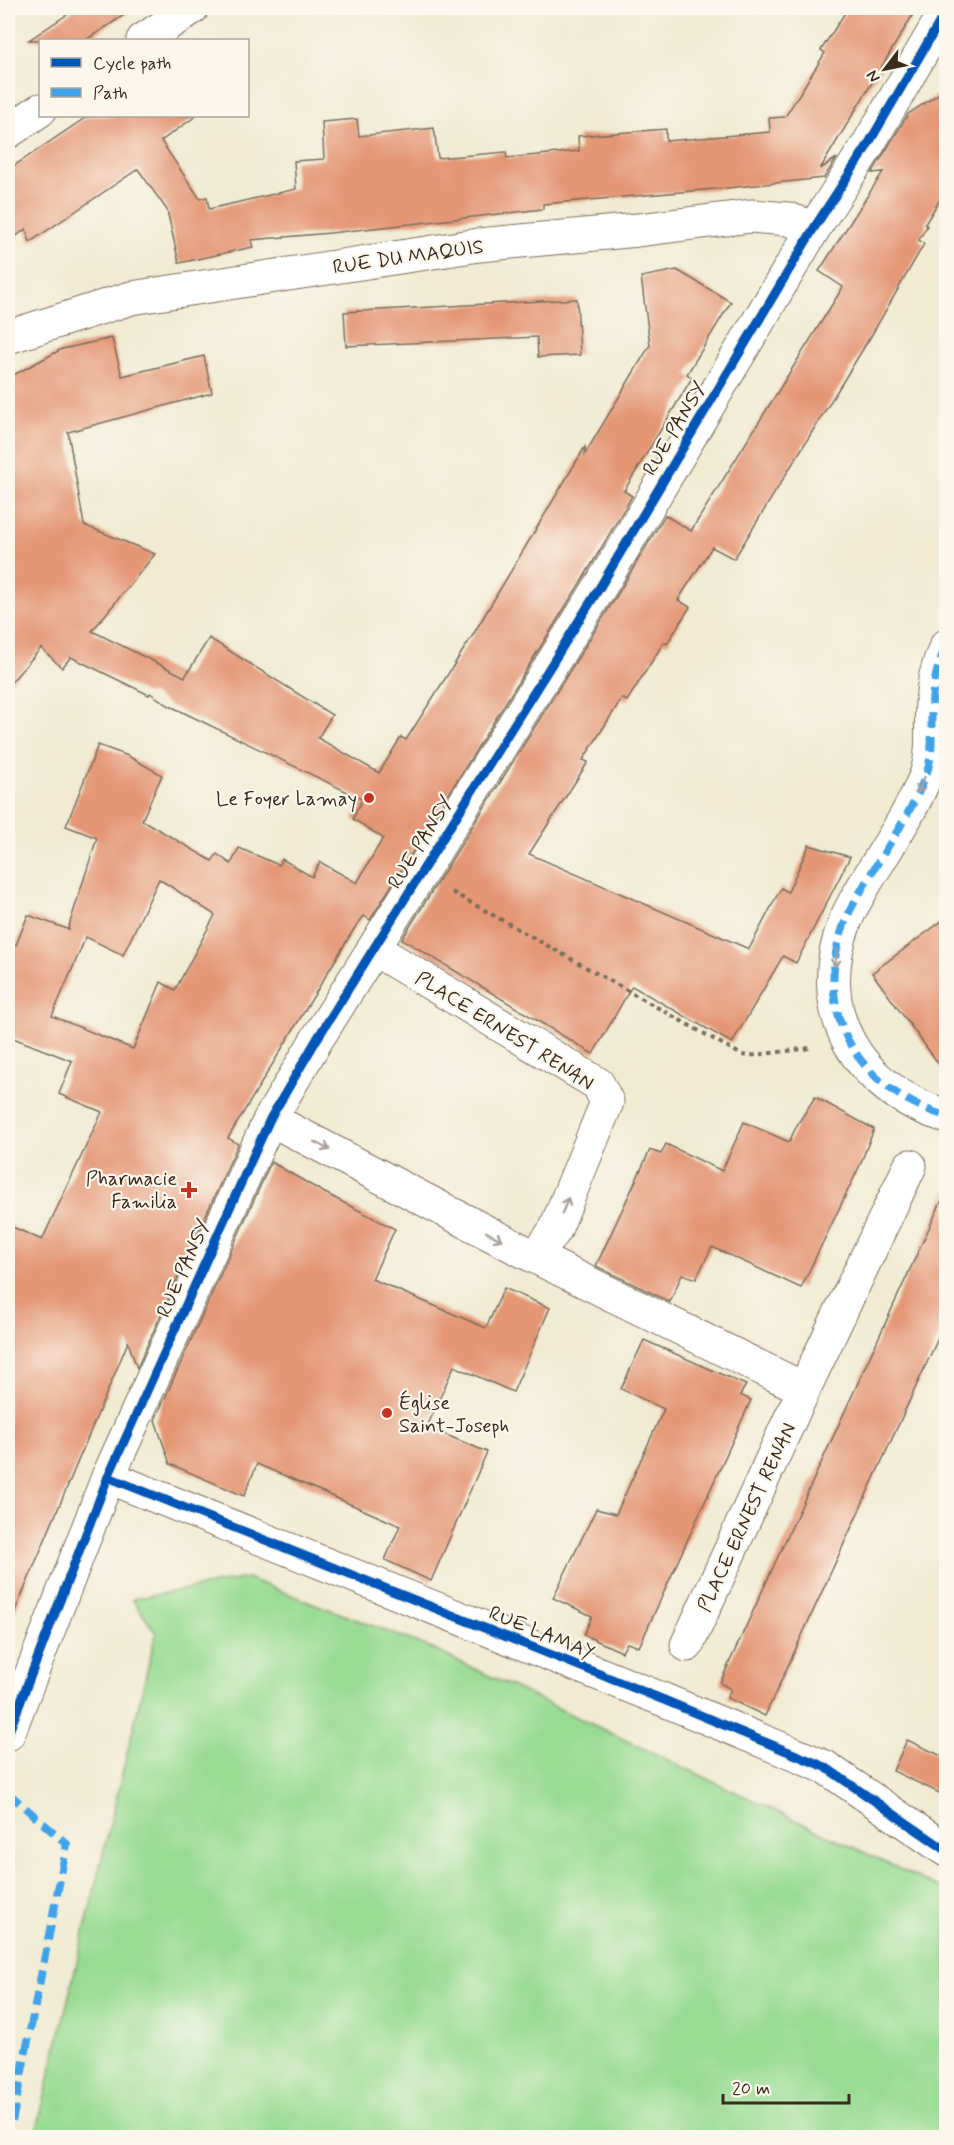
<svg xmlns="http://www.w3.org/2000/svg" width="954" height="2145" font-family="Mynerve,sans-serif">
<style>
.green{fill:#98db93;stroke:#6a8258;stroke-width:1.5}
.building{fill:#e49674;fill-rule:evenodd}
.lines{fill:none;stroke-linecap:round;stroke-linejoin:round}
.minor-casing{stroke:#7a6e5d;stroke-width:35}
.path{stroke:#7a6e5d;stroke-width:4;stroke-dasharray:4.5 4.5;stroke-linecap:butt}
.minor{stroke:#fff;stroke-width:33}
.quiet{stroke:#3fa3ea;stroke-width:8;stroke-dasharray:15 8;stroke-linecap:butt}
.cycleway-casing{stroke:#fbf7ec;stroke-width:13}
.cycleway{stroke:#0057b8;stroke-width:9}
.oneway{stroke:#a79f9a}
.poi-dot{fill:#c8321e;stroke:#fbf7ec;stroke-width:2}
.labels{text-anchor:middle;stroke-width:4.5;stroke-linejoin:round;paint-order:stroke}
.street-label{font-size:20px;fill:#3b2a1e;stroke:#fbf7ec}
.poi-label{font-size:20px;fill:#3b2a1e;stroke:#fbf7ec;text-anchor:end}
</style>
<rect width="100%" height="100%" fill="#fbf7ec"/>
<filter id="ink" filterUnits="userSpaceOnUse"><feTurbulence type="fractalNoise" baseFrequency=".0167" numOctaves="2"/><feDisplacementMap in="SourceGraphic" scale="12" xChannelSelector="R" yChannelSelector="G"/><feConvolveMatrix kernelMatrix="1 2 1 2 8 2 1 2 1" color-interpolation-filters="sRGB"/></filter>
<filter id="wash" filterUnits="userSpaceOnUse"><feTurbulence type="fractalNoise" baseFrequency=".008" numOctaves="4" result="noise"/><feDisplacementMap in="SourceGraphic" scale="24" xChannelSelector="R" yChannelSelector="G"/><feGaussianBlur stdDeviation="1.35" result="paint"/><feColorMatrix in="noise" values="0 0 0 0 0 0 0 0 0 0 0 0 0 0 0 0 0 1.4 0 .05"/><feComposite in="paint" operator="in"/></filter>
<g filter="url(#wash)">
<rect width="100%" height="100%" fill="#f0ebd2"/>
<path class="green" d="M 247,1578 L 426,1646 L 946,1891 L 946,2137 L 35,2137 L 156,1633 L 132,1599 Z"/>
<g id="blocks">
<g class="building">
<path d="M 77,8 L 135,8 L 86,40 L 29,40 Z"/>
<path d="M 848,8 L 917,8 L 820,169 L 837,158 L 824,178 L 727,188 L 543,204 L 543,209 L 330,233 L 251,240 L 253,247 L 179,263 L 167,210 L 138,169 L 30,242 L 26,229 L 8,242 L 8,170 L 88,116 L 196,116 L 161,141 L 200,199 L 207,197 L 209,209 L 296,189 L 294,161 L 324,159 L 322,122 L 357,119 L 359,136 L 434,128 L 438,158 L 506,152 L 507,158 L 579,151 L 578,136 L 666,129 L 666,141 L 770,132 L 769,118 L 785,117 L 825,53 L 821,50 Z"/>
<path d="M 946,89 L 946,190 L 925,224 L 927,226 L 919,240 L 924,244 L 871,336 L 734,559 L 712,547 L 678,600 L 690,607 L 667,644 L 664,642 L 627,701 L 622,698 L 583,760 L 588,762 L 529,854 L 749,949 L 781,888 L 788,892 L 809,845 L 850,857 L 796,963 L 783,956 L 732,1043 L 632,986 L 593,1054 L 402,939 L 616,597 L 665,515 L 691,531 L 843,287 L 819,271 L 883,172 L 872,173 L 908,114 Z"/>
<path d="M 677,270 L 731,302 L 687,374 L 692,378 L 624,491 L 632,496 L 584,577 L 370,920 L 364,916 L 354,929 L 228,1138 L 238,1144 L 137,1368 L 128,1342 L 8,1628 L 8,1225 L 42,1240 L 102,1112 L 59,1094 L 72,1061 L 8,1036 L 8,942 L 16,945 L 28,915 L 70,930 L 68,929 L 97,838 L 66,826 L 98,745 L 128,756 L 162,775 L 142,820 L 212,861 L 217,854 L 231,864 L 239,848 L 279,865 L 282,859 L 312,877 L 320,862 L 357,883 L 383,838 L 353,819 L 362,799 L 168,705 L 150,693 L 149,695 L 71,657 L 62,668 L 41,648 L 8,686 L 8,378 L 62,349 L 112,338 L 122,376 L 204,356 L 212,393 L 68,432 L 84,525 L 155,554 L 92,631 L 185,677 L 209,638 L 332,715 L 318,738 L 379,773 L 401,737 L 406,740 L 471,638 L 585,447 L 585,454 L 650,345 L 641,277 ZM 159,879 L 215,915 L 175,990 L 161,982 L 133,1049 L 52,1016 L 86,937 L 123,955 Z"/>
<path d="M 577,299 L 580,355 L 538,357 L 537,337 L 346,346 L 344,312 Z"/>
<path d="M 946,918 L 946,1074 L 872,973 Z"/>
<path d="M 815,1097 L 874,1129 L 860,1165 L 801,1288 L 712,1247 L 696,1279 L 682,1274 L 670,1302 L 596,1266 L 650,1150 L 661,1154 L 666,1144 L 722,1171 L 744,1122 L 789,1142 L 797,1125 Z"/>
<path d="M 271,1162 L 323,1192 L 395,1229 L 372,1279 L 486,1328 L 504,1288 L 550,1308 L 513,1392 L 454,1366 L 427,1427 L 487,1452 L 431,1581 L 385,1560 L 400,1526 L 325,1493 L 257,1464 L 244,1496 L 170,1464 L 155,1420 Z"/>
<path d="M 946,1191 L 946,1321 L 765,1716 L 727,1698 L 731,1689 L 720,1683 Z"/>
<path d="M 644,1340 L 746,1385 L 740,1395 L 751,1400 L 639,1647 L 627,1643 L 622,1652 L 584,1635 L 592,1616 L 553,1598 L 596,1509 L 616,1514 L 664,1409 L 621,1389 Z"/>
<path d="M 907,1740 L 946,1758 L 946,1796 L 893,1771 Z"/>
</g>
</g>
</g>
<g filter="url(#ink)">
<use href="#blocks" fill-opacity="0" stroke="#7a6e5d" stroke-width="1.5"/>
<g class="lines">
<g class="minor-casing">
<g id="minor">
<path d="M 143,40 L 192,8"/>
<path d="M 8,132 L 40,110"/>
<path d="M 8,337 L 131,298 L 479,245 L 638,230 L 751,216 L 788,219 L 814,228"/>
<path d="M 946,646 C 938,664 933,683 932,703 C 930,728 935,751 926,775 C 911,813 887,847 866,882 C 859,895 850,908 845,922 C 810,1011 858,1090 946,1116"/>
<path d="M 374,949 L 598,1084 L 607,1102 L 555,1230 L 536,1257"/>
<path d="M 270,1119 L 515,1247 L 804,1389"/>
<path d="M 108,1477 L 664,1700 L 825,1767 L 946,1850"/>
<path d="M 687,1645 L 804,1389 L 910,1166"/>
<path d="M 8,1734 L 108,1477 L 270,1119 L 317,1039 L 600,587 L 814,228 L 866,148 L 946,11"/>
</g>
</g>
<path class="path" d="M 452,892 L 742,1055 L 748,1056 L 810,1048"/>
<use href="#minor" class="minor"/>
<g class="quiet">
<path d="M 946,646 C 938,664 933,683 932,703 C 930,728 935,751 926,775 C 911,813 887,847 866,882 C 859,895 850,908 845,922 C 810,1011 858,1090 946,1116"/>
<path d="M 8,1793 L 67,1844 L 11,2127"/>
</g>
<g class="cycleway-casing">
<g id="cycleway">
<path d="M 108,1477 L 664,1700 L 825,1767 L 946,1850"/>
<path d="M 8,1734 L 108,1477 L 270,1119 L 317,1039 L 600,587 L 814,228 L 866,148 L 946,11"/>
</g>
</g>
<use href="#cycleway" class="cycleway"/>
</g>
<defs><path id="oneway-shaft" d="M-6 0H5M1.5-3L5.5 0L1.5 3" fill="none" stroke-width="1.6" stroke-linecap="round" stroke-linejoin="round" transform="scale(1.5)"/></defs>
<g class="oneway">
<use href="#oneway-shaft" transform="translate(921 785) rotate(114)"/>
<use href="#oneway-shaft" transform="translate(836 958) rotate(98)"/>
<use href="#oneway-shaft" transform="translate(322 1146) rotate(28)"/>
<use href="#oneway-shaft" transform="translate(565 1206) rotate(-68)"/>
<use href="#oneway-shaft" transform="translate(494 1236) rotate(28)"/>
</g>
</g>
<g class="poi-dot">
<circle cx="369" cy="798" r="6"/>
<path d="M186 1181h6v6h6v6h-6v6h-6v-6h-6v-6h6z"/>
<circle cx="387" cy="1413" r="6"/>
</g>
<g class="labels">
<g class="street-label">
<text transform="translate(408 256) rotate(-8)" y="7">RUE DU MAQUIS</text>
<text transform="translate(674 428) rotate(-59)" y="7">RUE PANSY</text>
<text transform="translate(420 842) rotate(-58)" y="7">RUE PANSY</text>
<text transform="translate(505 1030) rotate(32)" y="7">PLACE ERNEST RENAN</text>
<text transform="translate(183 1268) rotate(-66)" y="7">RUE PANSY</text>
<text transform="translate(746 1517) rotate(-65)" y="7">PLACE ERNEST RENAN</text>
<text transform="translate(542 1632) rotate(22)" y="7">RUE LAMAY</text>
</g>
<g class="poi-label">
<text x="357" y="805">Le Foyer Lamay</text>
<text x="177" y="1185">Pharmacie<tspan x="177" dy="23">Familia</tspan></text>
<text x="399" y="1409" text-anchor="start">Église<tspan x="399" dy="23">Saint-Joseph</tspan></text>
</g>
</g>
<rect width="954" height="2145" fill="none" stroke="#fbf7ec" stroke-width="30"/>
<rect x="39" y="39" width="210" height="78" fill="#fbf7ec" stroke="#aea59a" stroke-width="1.5"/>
<rect x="51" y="58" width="30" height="9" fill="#0057b8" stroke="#aea59a" stroke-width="1.5"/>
<text x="93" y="69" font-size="18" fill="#3b2a1e">Cycle path</text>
<rect x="51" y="88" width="30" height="9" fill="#3fa3ea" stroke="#aea59a" stroke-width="1.5"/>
<text x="93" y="99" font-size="18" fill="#3b2a1e">Path</text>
<g transform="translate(885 69) rotate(238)" stroke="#fbf7ec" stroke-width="4.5" paint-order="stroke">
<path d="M0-4.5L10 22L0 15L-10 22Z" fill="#3b2a1e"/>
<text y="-9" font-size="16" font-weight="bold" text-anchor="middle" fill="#3b2a1e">N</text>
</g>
<path d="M723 2094v9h126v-9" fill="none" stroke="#3b2a1e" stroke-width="3"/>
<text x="732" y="2094" font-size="18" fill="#3b2a1e" stroke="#fbf7ec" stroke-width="4.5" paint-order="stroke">20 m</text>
</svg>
